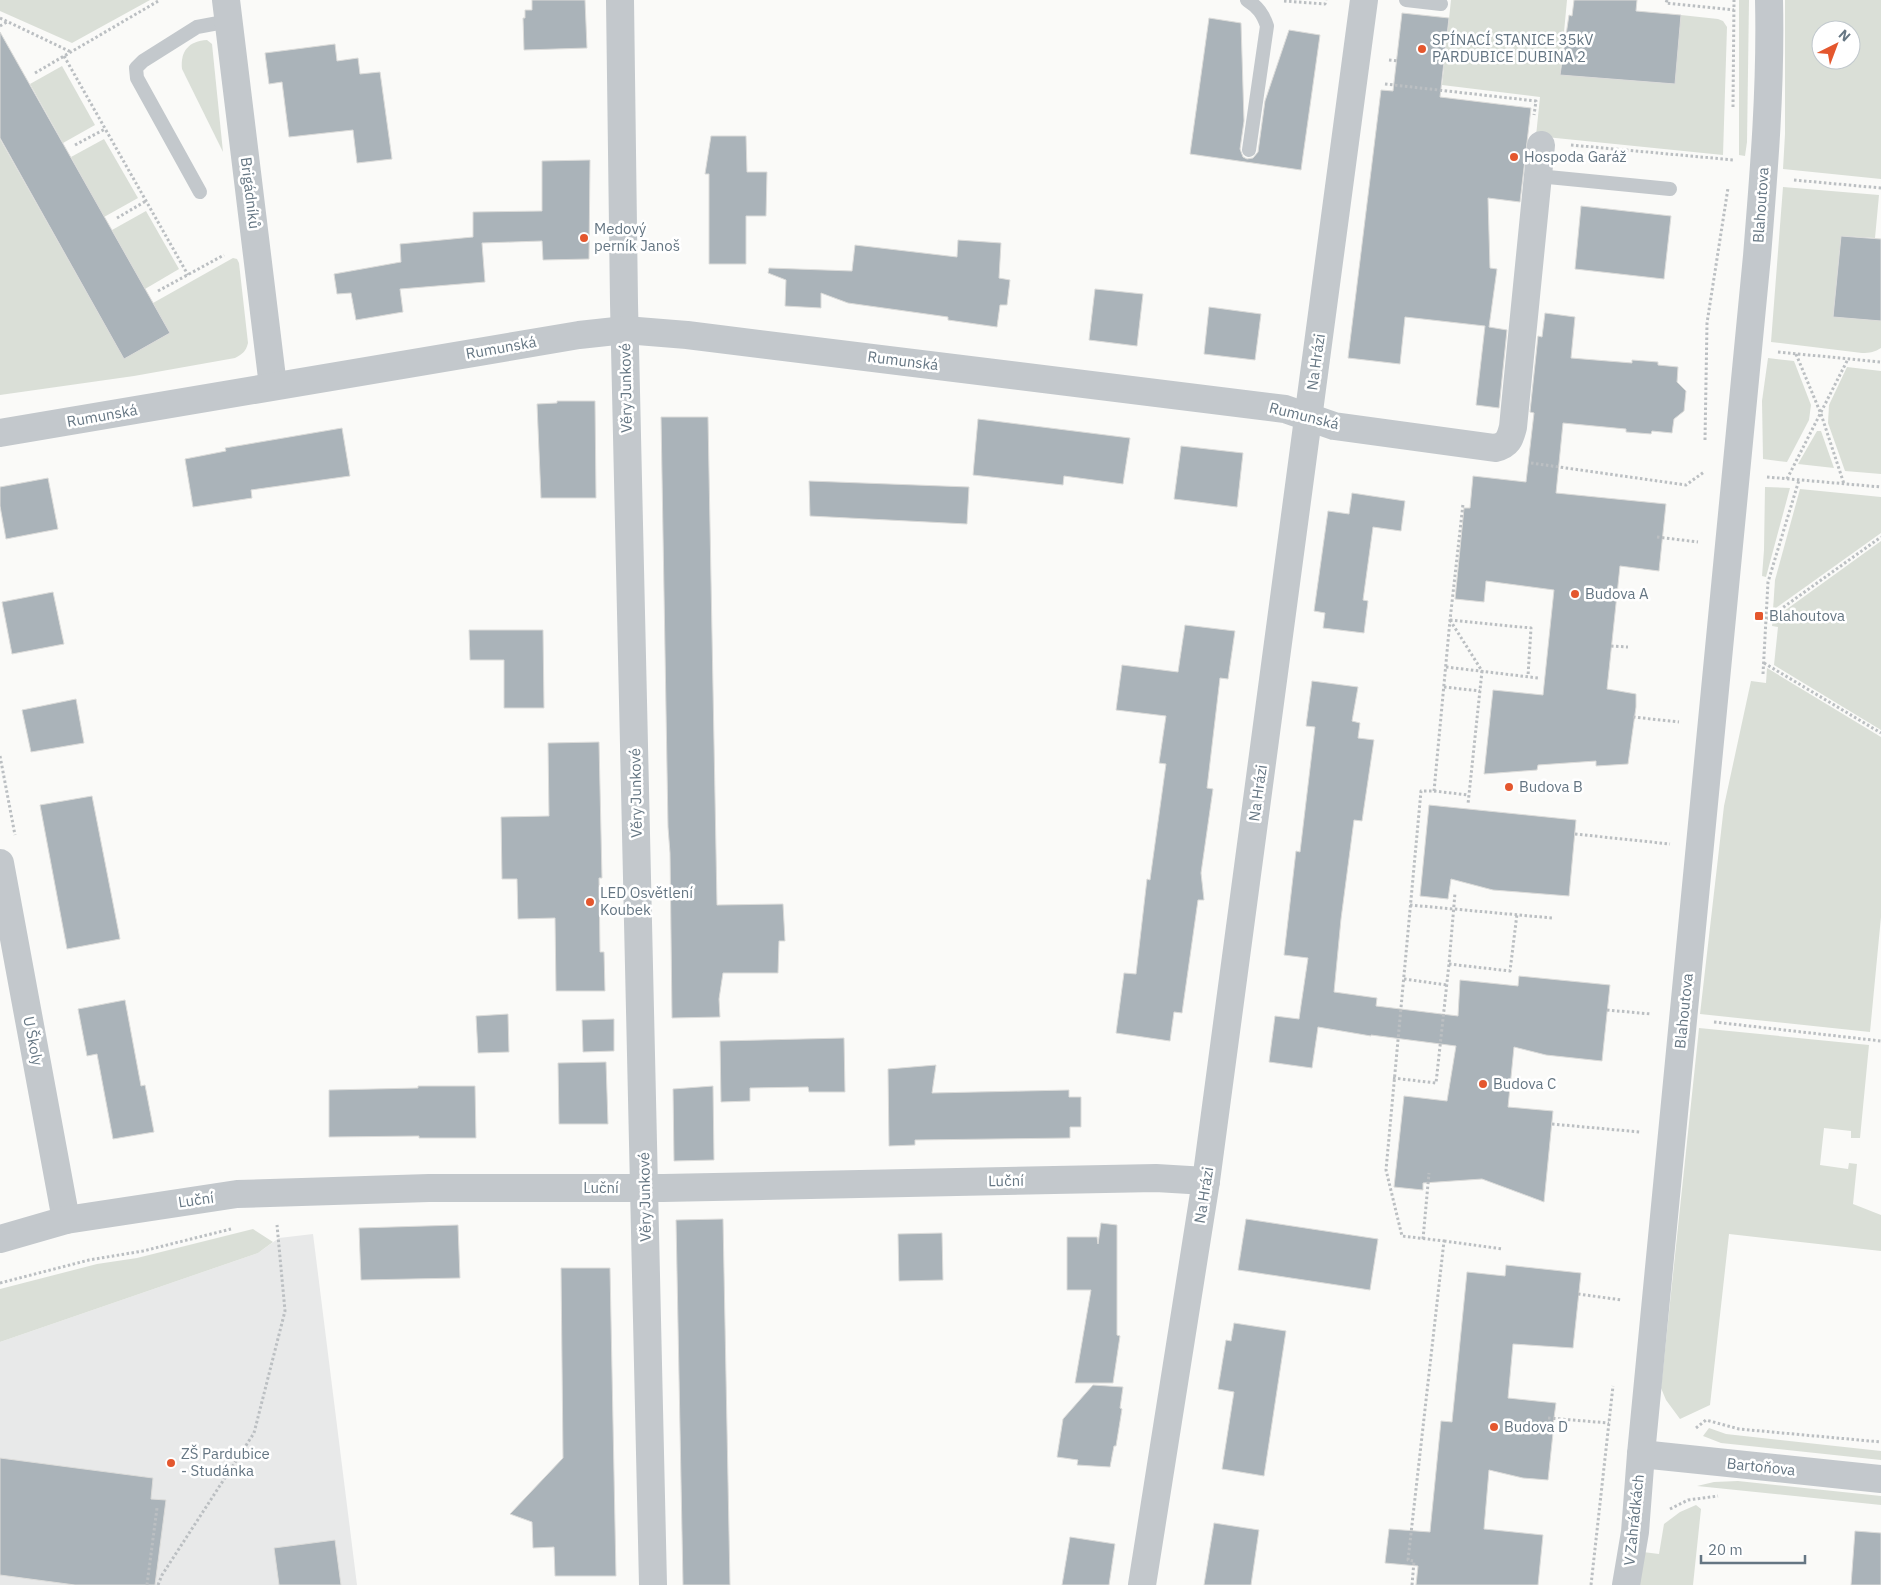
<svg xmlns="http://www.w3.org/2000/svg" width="1881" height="1585" font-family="'IBM Plex Sans',sans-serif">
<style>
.built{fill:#e8e9e9}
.green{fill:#dadfd7;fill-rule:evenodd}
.building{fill:#aab3b9;stroke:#dcdcda}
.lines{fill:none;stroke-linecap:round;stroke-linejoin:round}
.path{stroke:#bbbfc2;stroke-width:3;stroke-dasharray:2.5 2.5;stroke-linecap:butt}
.lane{stroke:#c3c8cc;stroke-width:14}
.street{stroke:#c3c8cc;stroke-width:28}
.poi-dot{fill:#e4572e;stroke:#fff;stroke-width:2}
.labels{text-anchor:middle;stroke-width:5;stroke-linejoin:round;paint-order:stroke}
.poi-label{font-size:15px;fill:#657683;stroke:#fff;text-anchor:start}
.street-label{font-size:15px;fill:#657683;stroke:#fff}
</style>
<rect width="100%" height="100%" fill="#fafaf8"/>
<path class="built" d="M 313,1234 L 357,1585 L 0,1585 L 0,1342 L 258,1253 L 279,1238 Z"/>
<g class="green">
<path d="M 0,0 L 150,0 L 72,43 L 0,11 Z"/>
<path d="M 1451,0 L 1567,0 L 1560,75 L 1674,84 L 1681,15 L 1718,19 L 1723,21 L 1727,27 L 1723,155 L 1536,136 L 1540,97 L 1442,85 Z"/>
<path d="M 1739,0 L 1749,0 L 1747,142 L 1745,156 L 1739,155 Z"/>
<path d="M 1785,0 L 1881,0 L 1881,179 L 1783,169 L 1785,134 ZM 1821,30 L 1851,30 L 1851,60 L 1821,60 Z"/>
<path d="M 207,40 L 212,44 L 223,152 L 182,69 C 180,51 189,41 207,40 Z"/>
<path d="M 62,66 L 95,125 L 63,143 L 30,84 Z"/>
<path d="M 0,139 L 124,359 L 170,333 L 153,303 L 233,258 L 237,259 L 239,263 L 248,343 C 246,351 243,354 235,358 L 134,376 L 0,395 Z"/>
<path d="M 104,139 L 138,198 L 104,217 L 71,157 Z"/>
<path d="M 1783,187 L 1879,195 L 1875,238 L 1841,236 L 1833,317 L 1881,321 L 1881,348 C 1875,352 1870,353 1862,353 L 1771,342 Z"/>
<path d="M 146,211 L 179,269 L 145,289 L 112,230 Z"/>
<path d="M 1768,358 L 1794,361 L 1811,405 L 1809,420 L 1787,462 L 1763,459 L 1762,401 Z"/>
<path d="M 1847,367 L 1881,371 L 1881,474 L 1845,471 L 1828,423 L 1829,405 Z"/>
<path d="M 1817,431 L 1821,431 L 1834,468 L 1798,464 Z"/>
<path d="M 1765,487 L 1790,488 L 1766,577 L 1762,576 L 1764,550 Z"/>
<path d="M 1800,489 L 1881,497 L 1881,533 L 1773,610 L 1775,580 Z"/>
<path d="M 1881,541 L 1881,730 L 1774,665 L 1778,627 L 1772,626 L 1773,619 Z"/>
<path d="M 1767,668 L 1881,737 L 1881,917 L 1870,1032 L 1700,1014 L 1724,806 L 1751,681 L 1766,683 Z"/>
<path d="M 1699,1028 L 1869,1045 L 1860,1138 L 1851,1138 L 1851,1131 L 1824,1128 L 1820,1165 L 1848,1169 L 1849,1163 L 1857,1164 L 1853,1204 L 1881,1215 L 1881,1251 L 1729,1234 L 1710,1405 L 1680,1419 L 1666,1400 L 1661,1388 Z"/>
<path d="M 253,1229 L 273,1242 L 258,1253 L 0,1342 L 0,1289 L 97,1264 L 137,1258 Z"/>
<path d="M 1709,1428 L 1726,1434 L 1881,1451 L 1881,1460 L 1721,1443 L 1703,1436 Z"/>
<path d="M 1738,1481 L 1881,1496 L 1881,1505 L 1697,1486 L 1714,1482 Z"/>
<path d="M 1696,1505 L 1701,1509 L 1693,1585 L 1638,1585 L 1643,1552 L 1659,1554 L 1664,1524 L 1680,1512 Z"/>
</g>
<g class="building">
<path d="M 532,0 L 585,0 L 587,48 L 524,50 L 523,18 L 525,18 L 525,10 L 532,10 Z"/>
<path d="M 1574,0 L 1637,0 L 1636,11 L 1681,15 L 1675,84 L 1560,75 L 1569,15 L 1572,16 Z"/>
<path d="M 1402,13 L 1449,18 L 1440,97 L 1531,108 L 1520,202 L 1488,198 L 1490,268 L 1497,269 L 1489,327 L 1507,330 L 1499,408 L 1476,405 L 1485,326 L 1405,317 L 1400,364 L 1348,358 L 1381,90 L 1393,91 Z"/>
<path d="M 1209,18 L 1241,23 L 1244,121 L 1240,149 L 1243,157 L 1247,159 L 1253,158 L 1258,152 L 1265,101 L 1289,30 L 1320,35 L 1301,170 L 1190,154 Z"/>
<path d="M 0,32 L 170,333 L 124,359 L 0,138 Z"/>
<path d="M 335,44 L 337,61 L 358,58 L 360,74 L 380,72 L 392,159 L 357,163 L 353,130 L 289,137 L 282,82 L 269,84 L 265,53 Z"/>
<path d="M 711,136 L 746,136 L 747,172 L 767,172 L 766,216 L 746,216 L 746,264 L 709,264 L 709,174 L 705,174 Z"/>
<path d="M 590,160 L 589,259 L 543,260 L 542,241 L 482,243 L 485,282 L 400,289 L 403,312 L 356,320 L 351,293 L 337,294 L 334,274 L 401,262 L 400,244 L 473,237 L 473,212 L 542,211 L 542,161 Z"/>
<path d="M 1581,206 L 1671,216 L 1664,279 L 1575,269 Z"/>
<path d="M 1841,236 L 1881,239 L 1881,321 L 1833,317 Z"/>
<path d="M 958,240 L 1001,243 L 999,278 L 1010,280 L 1007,305 L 1000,305 L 997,327 L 948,320 L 948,317 L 848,303 L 821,293 L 821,308 L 785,306 L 786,280 L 768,273 L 769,268 L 852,271 L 855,245 L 957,257 Z"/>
<path d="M 1095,289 L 1143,294 L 1137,346 L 1089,340 Z"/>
<path d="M 1209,307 L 1261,314 L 1255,360 L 1204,354 Z"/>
<path d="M 1545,313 L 1575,317 L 1571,358 L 1632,363 L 1632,360 L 1658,362 L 1658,365 L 1678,367 L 1677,382 L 1686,391 L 1684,411 L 1674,419 L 1672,433 L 1652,431 L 1651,434 L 1626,432 L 1626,429 L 1563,423 L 1556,493 L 1666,504 L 1659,571 L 1620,566 L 1607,689 L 1636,694 L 1636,707 L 1628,764 L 1596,766 L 1596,761 L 1538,765 L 1537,770 L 1484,774 L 1493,690 L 1543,695 L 1554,590 L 1486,581 L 1484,602 L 1455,599 L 1464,508 L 1470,508 L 1473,476 L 1526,482 L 1534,413 L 1530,412 L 1538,336 L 1542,337 Z"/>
<path d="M 557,401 L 595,401 L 596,498 L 541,498 L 537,404 L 557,403 Z"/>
<path d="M 661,417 L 708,417 L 717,905 L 783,904 L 785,941 L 779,941 L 778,973 L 723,973 L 719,999 L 720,1017 L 672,1018 L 670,853 L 668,827 Z"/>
<path d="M 978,419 L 1130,438 L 1123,484 L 1064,476 L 1063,485 L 973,475 Z"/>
<path d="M 342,428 L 350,476 L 251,490 L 252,498 L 193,507 L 185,459 L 226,451 L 225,448 Z"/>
<path d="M 1181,446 L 1243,453 L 1237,507 L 1174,499 Z"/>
<path d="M 48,478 L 58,529 L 6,539 L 0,506 L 0,487 Z"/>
<path d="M 809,481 L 969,487 L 967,524 L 810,516 Z"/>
<path d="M 1352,493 L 1405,501 L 1401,531 L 1373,527 L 1363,600 L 1368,601 L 1364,633 L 1323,628 L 1325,613 L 1314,611 L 1328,511 L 1349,514 Z"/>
<path d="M 53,592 L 64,644 L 12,654 L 2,602 Z"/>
<path d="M 1185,625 L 1235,631 L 1228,679 L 1220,678 L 1207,788 L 1213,789 L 1201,873 L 1204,900 L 1198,900 L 1182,1013 L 1174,1012 L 1170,1041 L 1116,1033 L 1124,973 L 1136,974 L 1147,879 L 1150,880 L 1166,764 L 1159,763 L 1166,716 L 1116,710 L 1122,665 L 1178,672 Z"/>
<path d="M 469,630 L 543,630 L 544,708 L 504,708 L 504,660 L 470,660 Z"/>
<path d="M 1312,681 L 1358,687 L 1352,721 L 1360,723 L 1358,738 L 1374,740 L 1362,821 L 1354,820 L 1341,919 L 1334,992 L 1377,998 L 1376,1006 L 1458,1016 L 1460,980 L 1518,986 L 1519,976 L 1610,985 L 1602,1061 L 1546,1055 L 1514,1047 L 1508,1107 L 1553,1111 L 1544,1202 L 1482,1179 L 1423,1183 L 1423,1190 L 1394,1187 L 1404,1096 L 1447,1101 L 1456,1046 L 1371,1035 L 1371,1036 L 1318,1027 L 1312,1068 L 1269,1062 L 1275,1016 L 1299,1019 L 1308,958 L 1284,955 L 1296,851 L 1300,852 L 1315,727 L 1306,726 Z"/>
<path d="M 76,699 L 84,743 L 31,752 L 22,710 Z"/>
<path d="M 599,742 L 602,878 L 599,878 L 600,952 L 604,952 L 605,991 L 556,991 L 555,918 L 518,919 L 517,879 L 502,879 L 501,817 L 549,816 L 548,743 Z"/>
<path d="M 92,796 L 120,939 L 67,949 L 40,805 Z"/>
<path d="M 1429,805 L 1576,820 L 1569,896 L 1493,890 L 1451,879 L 1448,899 L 1420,896 Z"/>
<path d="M 125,1000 L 141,1086 L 145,1085 L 154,1132 L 113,1139 L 97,1054 L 87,1056 L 78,1009 Z"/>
<path d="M 508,1014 L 509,1052 L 478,1053 L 476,1016 Z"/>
<path d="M 614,1019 L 614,1051 L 583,1052 L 582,1020 Z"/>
<path d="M 844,1038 L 845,1092 L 809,1092 L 808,1087 L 750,1088 L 750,1101 L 721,1102 L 720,1041 Z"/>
<path d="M 606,1062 L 608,1124 L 559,1124 L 558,1063 Z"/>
<path d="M 936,1065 L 932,1093 L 1069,1090 L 1069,1097 L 1081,1097 L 1081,1127 L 1070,1127 L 1070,1138 L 915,1140 L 915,1145 L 889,1146 L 888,1069 Z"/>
<path d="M 418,1086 L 475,1086 L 476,1138 L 419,1138 L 419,1136 L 329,1137 L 329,1090 L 418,1088 Z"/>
<path d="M 713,1086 L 714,1160 L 674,1161 L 673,1089 Z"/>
<path d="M 723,1219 L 730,1585 L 683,1585 L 676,1220 Z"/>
<path d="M 1246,1219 L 1378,1239 L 1370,1290 L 1238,1270 Z"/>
<path d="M 1101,1223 L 1117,1225 L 1117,1335 L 1120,1336 L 1113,1383 L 1075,1383 L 1091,1290 L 1067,1290 L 1067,1237 L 1097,1237 L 1098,1244 Z"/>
<path d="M 458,1225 L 460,1278 L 361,1280 L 359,1228 Z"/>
<path d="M 942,1233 L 943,1280 L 899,1281 L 898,1234 Z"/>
<path d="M 1506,1265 L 1581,1273 L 1573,1348 L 1513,1344 L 1508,1398 L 1556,1403 L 1552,1433 L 1553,1433 L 1548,1480 L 1523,1478 L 1489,1470 L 1484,1529 L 1543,1535 L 1538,1585 L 1416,1585 L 1418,1566 L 1385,1563 L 1389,1529 L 1430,1532 L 1441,1421 L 1452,1422 L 1467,1272 L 1505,1276 Z"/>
<path d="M 561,1268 L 610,1268 L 616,1576 L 555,1576 L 554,1547 L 533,1548 L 532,1522 L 510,1514 L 563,1458 Z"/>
<path d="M 1234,1323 L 1286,1331 L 1264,1476 L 1222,1469 L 1234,1392 L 1218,1389 L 1226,1340 L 1231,1341 Z"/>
<path d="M 1093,1385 L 1123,1387 L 1120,1408 L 1122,1409 L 1116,1446 L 1114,1446 L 1110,1467 L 1077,1465 L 1078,1460 L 1057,1457 L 1063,1419 Z"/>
<path d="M 0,1458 L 153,1478 L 151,1499 L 166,1500 L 155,1585 L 75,1585 L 0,1575 Z"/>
<path d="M 1214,1523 L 1259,1530 L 1251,1585 L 1204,1585 Z"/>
<path d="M 1855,1531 L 1881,1533 L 1881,1585 L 1851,1585 Z"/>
<path d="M 1070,1537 L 1115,1544 L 1109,1585 L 1062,1585 Z"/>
<path d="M 335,1540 L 341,1585 L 279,1585 L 274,1548 Z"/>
</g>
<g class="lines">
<g class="path">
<path d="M 1667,0 L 1666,3 L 1734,10"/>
<path d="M 1284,1 L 1325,4 L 1326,0"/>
<path d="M 0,18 L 71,52"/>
<path d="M 0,26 L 7,22"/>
<path d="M 64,56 L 188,275"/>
<path d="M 1389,60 L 1398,61"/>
<path d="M 35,73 L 160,0"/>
<path d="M 1385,84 L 1536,101 L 1534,115"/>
<path d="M 1733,107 L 1734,0"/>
<path d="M 75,145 L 105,129"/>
<path d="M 1571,145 L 1734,160"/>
<path d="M 1794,180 L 1881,188"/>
<path d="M 117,218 L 146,201"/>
<path d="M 158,291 L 224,255"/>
<path d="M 1778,352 L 1881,362"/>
<path d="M 1796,354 L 1821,414 L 1844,484"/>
<path d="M 1705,440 L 1707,323 L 1728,188"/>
<path d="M 1531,463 L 1686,485 L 1704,472"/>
<path d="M 1767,477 L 1881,487"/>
<path d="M 1787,479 L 1848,359"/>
<path d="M 1657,537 L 1698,542"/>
<path d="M 1767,619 L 1881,537"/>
<path d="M 1450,620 L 1482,671 L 1468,804"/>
<path d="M 1450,620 L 1531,628 L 1528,676"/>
<path d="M 1611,646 L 1628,647"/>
<path d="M 1764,663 L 1881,733"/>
<path d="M 1446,667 L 1538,678"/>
<path d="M 1763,674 L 1768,582 L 1799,480"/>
<path d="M 1444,687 L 1480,691"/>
<path d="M 1633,717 L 1679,722"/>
<path d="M 0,756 L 15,835"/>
<path d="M 1434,791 L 1468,795"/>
<path d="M 1575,834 L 1670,844"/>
<path d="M 1410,905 L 1552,918"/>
<path d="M 1449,964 L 1510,971 L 1517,914"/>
<path d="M 1404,979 L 1447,985"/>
<path d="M 1607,1010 L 1651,1014"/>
<path d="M 1714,1022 L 1881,1041"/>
<path d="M 1393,1078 L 1436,1083 L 1449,964 L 1455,893"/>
<path d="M 1552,1124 L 1640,1132"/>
<path d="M 1423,1239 L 1429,1173"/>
<path d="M 1444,1241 L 1503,1249"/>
<path d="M 0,1283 L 89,1260 L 143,1251 L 231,1229"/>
<path d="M 1578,1294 L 1622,1300"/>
<path d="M 1548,1418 L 1609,1423"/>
<path d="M 1696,1428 L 1706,1420 L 1739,1429 L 1881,1442"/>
<path d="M 1670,1509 L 1688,1500 L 1718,1496"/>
<path d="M 147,1585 L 157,1508"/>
<path d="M 158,1585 L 162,1575 L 254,1433 L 285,1311 L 277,1225"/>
<path d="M 1412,1585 L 1414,1561 L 1408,1560 L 1444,1241 L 1402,1236 L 1386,1170 L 1421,791 L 1434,791 L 1450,620 L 1463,504"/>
<path d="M 1591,1585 L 1613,1386"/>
</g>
<g class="lane">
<path d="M 1247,0 C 1258,7 1263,14 1267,26 L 1249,150"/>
<path d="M 1406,0 L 1441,4"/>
<path d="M 1538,176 L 1670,189"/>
<path d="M 200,192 L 137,78 L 136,68 L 143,61 L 197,27 L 229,21"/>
</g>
<g class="street">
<path d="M 226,0 L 273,386"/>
<path d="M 620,0 L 624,303 L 653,1585"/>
<path d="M 0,433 L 579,335 L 625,330 L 687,335 L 1285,409 L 1334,426 L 1495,448 C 1508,445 1510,439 1513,427 L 1541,145"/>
<path d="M 0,863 L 66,1220"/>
<path d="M 0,1239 L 66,1220 L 237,1194 L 429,1188 L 663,1188 L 1156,1178 L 1206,1181"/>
<path d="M 1641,1454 L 1881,1479"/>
<path d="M 1142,1585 L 1206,1181 L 1364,0"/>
<path d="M 1626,1585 L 1635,1532 L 1641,1454 L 1757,256 C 1764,171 1771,86 1769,0"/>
</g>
</g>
<g class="poi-dot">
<circle cx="1422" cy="49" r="5"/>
<circle cx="1514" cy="157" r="5"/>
<circle cx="584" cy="238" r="5"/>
<circle cx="1575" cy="594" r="5"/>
<rect x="1754" y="611" width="10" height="10" rx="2.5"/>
<circle cx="1509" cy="787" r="5"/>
<circle cx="590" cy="902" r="5"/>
<circle cx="1483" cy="1084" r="5"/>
<circle cx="1494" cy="1427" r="5"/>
<circle cx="171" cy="1463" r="5"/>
</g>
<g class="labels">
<g class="poi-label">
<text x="1432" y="45">SPÍNACÍ STANICE 35kV<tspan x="1432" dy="17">PARDUBICE DUBINA 2</tspan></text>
<text x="1524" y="162">Hospoda Garáž</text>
<text x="594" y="234">Medový<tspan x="594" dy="17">perník Janoš</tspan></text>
<text x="1585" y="599">Budova A</text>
<text x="1769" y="621">Blahoutova</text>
<text x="1519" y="792">Budova B</text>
<text x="600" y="898">LED Osvětlení<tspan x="600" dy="17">Koubek</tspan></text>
<text x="1493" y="1089">Budova C</text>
<text x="1504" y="1432">Budova D</text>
<text x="181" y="1459">ZŠ Pardubice<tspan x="181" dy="17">- Studánka</tspan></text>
</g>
<g class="street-label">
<text transform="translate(250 193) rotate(83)" y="5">Brigádníků</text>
<text transform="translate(1761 205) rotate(-86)" y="5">Blahoutova</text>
<text transform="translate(501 348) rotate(-10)" y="5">Rumunská</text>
<text transform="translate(903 361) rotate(7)" y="5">Rumunská</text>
<text transform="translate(1316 362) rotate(-82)" y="5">Na Hrázi</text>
<text transform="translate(626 388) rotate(-91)" y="5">Věry Junkové</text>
<text transform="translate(102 416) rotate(-10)" y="5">Rumunská</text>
<text transform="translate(1304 416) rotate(14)" y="5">Rumunská</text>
<text transform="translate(636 793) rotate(-91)" y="5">Věry Junkové</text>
<text transform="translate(1258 793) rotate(-82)" y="5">Na Hrázi</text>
<text transform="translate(1684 1011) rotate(-84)" y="5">Blahoutova</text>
<text transform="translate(33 1041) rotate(79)" y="5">U Školy</text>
<text transform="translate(1006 1181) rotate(-1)" y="5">Luční</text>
<text x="601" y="1193">Luční</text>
<text transform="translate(1204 1195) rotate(-81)" y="5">Na Hrázi</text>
<text transform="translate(645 1197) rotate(-91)" y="5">Věry Junkové</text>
<text transform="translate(196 1200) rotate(-8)" y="5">Luční</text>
<text transform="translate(1761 1467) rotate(6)" y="5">Bartoňova</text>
<text transform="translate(1634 1520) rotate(-84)" y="5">V Zahrádkách</text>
</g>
</g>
<g transform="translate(1836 45) rotate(42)"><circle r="24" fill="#ffffff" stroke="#c1c8cd"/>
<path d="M0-4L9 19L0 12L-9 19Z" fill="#e4572e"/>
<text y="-8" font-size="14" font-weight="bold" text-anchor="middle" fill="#657683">N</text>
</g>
<path d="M1701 1555v8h104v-8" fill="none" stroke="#657683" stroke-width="2.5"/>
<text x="1708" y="1555" font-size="15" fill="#657683" stroke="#ffffff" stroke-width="4" paint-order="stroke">20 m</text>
</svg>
